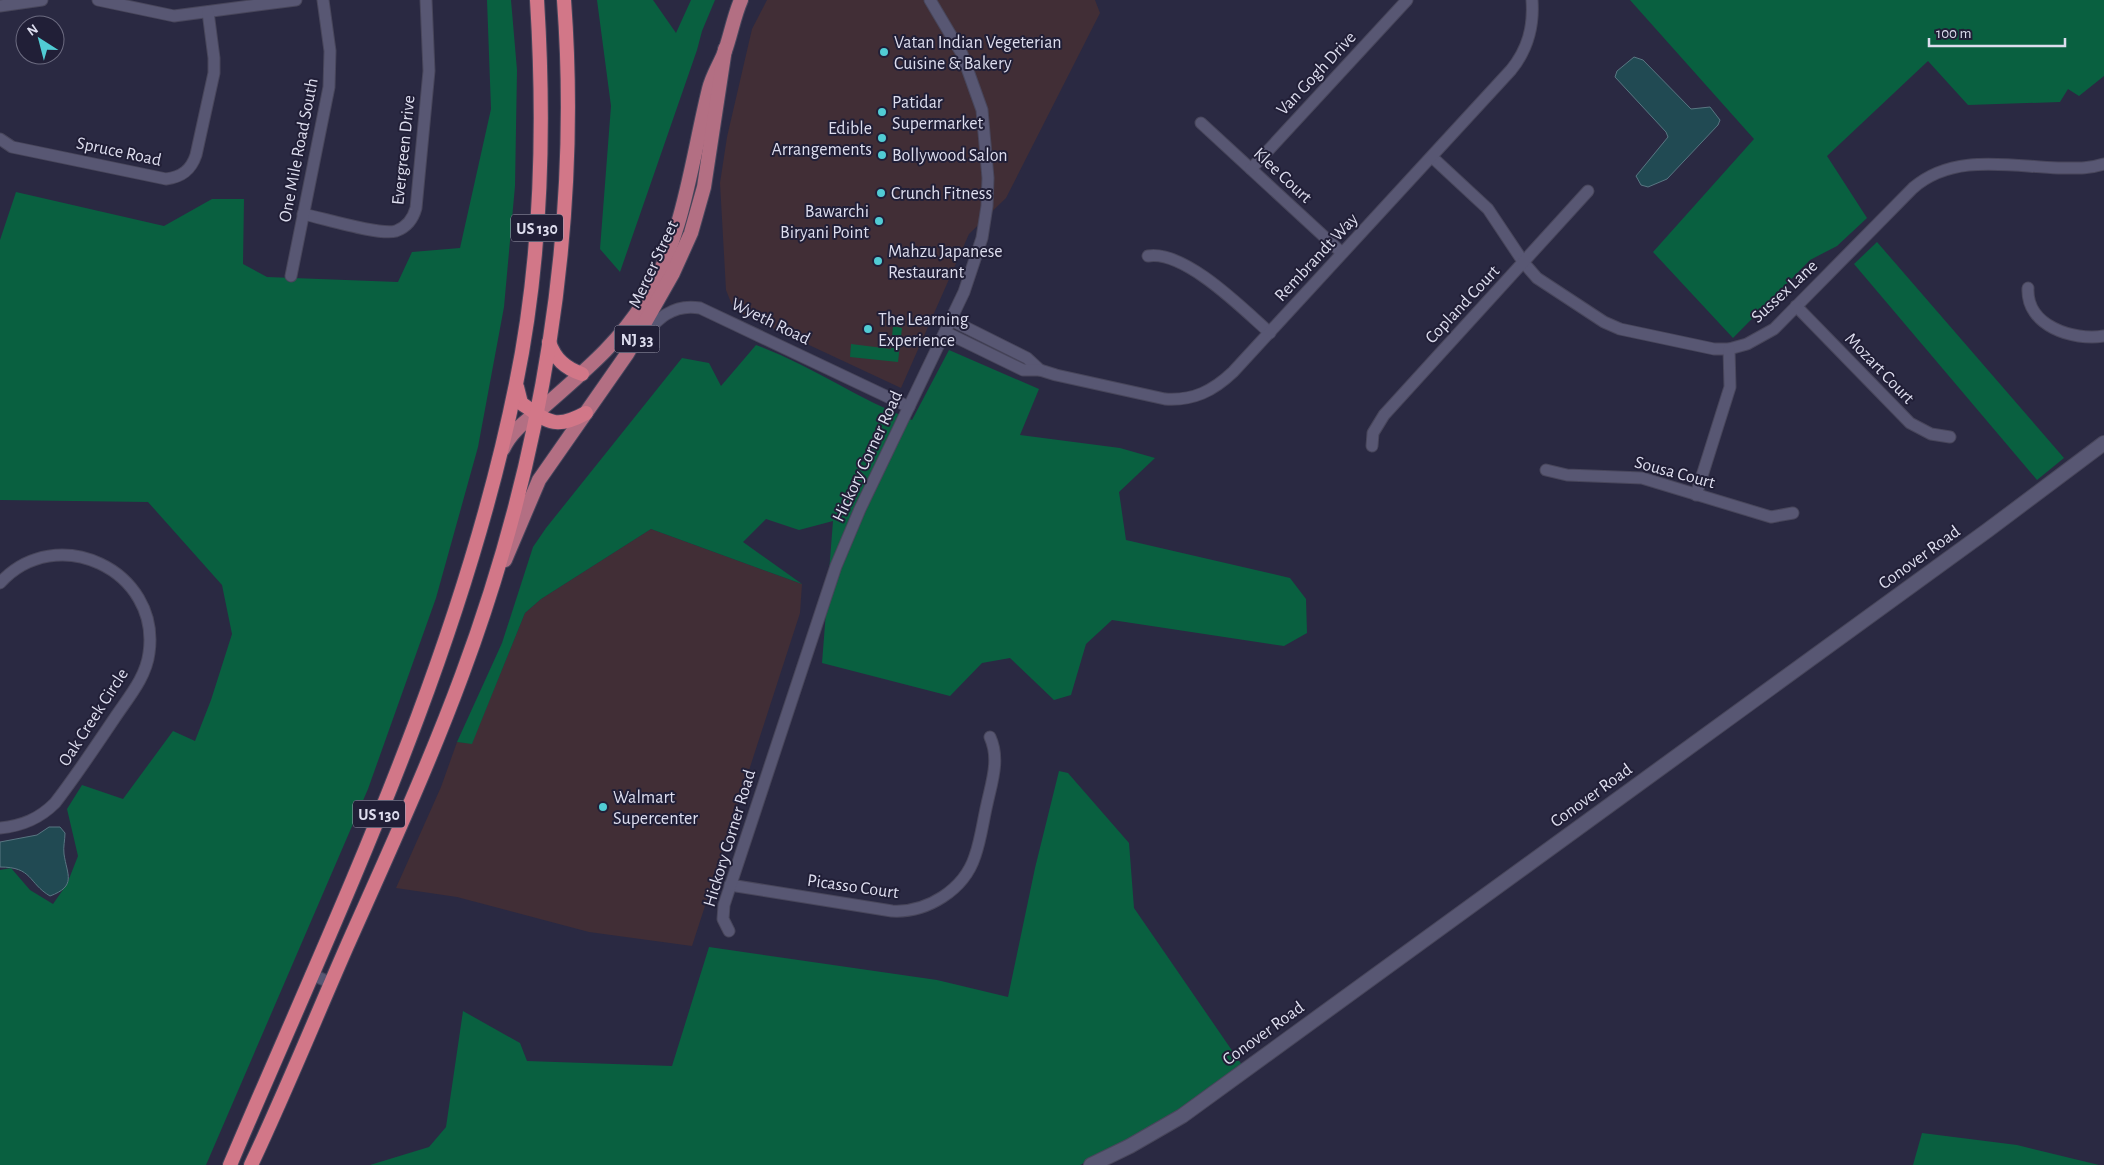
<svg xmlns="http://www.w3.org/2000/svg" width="2104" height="1165" font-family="'Alegreya Sans',sans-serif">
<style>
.commercial{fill:#412e36}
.green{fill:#096040}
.water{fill:#214a53;stroke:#597682}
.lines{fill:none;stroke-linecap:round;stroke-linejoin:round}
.minor-casing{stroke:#48465b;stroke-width:13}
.tertiary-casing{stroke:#48465b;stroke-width:16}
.primary-casing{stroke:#48465b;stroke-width:16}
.trunk-casing{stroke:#48465b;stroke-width:16}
.minor{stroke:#585773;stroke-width:11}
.tertiary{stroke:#585773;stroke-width:14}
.primary{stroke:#b36f83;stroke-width:14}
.trunk{stroke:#d27788;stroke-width:14}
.poi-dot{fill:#51ccd4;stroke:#211f37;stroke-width:2}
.labels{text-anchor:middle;stroke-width:4;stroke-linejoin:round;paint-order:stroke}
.shield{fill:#211f37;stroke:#a5a4b7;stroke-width:1}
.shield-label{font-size:16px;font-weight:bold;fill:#dde}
.poi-label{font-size:18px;fill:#dde;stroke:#211f37;text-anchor:start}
.street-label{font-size:18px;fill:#dde;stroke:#211f37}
</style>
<rect width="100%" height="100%" fill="#2a2942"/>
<g class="commercial">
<path d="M 767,0 L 1095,0 L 1100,13 L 1006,198 L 969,234 L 901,388 L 734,310 L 726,290 L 720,183 L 727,137 L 752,29 Z"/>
<path d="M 651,529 L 802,584 L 800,613 L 692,946 L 589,932 L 457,897 L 396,888 L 441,787 L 457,742 L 472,743 L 525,613 L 541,599 Z"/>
</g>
<g class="green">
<path d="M 487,0 L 511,0 L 517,70 L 515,186 L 504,307 L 478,447 L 436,598 L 368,789 L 206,1165 L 0,1165 L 0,870 L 11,868 L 30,890 L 53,904 L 67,884 L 78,856 L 67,809 L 82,785 L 123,799 L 173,731 L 195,741 L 211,700 L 232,634 L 222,585 L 148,502 L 0,500 L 0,240 L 16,192 L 164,226 L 212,199 L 244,199 L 243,264 L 267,277 L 398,282 L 412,252 L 460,248 L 491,109 Z"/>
<path d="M 597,0 L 653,0 L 676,33 L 691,0 L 715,0 L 702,31 L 697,50 L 620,272 L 600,249 L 611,106 Z"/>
<path d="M 1630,0 L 2104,0 L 2104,76 L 2079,96 L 2068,89 L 2060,102 L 1968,105 L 1928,61 L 1827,156 L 1867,218 L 1837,246 L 1810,260 L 1733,338 L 1653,252 L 1754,139 Z"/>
<path d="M 1877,242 L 2064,458 L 2037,480 L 1854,264 Z"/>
<path d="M 893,326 L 902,328 L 898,362 L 850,357 L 851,344 L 891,349 Z"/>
<path d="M 756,345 C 810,365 858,399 912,420 L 949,350 L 1039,389 L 1020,435 L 1120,448 L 1155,458 L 1119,492 L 1126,540 L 1290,578 L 1306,599 L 1307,633 L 1284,646 L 1112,620 L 1086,644 L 1071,695 L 1054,700 L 1010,658 L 982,663 L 950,696 L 822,663 L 833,521 L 799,530 L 766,519 L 743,542 L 802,584 L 651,529 L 541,599 L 525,613 L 472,744 L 457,742 L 502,643 L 533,547 L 546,528 L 682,358 L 709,363 L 721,386 Z"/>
<path d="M 1059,771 L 1068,773 L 1129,843 L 1134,908 L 1242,1065 L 1150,1130 L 1080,1165 L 370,1165 L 429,1147 L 446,1127 L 463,1011 L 520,1043 L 527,1061 L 672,1066 L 709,947 L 937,980 L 1008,997 L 1035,868 Z"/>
<path d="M 1922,1133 L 2017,1145 L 2099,1165 L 1913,1165 Z"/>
</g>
<g class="water">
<path d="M 1634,57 L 1643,60 L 1691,109 L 1710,107 L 1720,120 L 1718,125 L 1667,179 L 1648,187 L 1641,185 L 1636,176 L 1668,137 L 1666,132 L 1615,77 L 1617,71 Z"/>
<path d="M 49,827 L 60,827 L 65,833 C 65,840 63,847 64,854 C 67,875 77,886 50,896 C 28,883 33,867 0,867 L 0,842 L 37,835 Z"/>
</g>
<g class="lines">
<g class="minor-casing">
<g id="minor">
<path d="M 98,0 L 174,16 L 296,0"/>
<path d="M 0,6 L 42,0"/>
<path d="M 1201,123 L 1342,253"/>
<path d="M 0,139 L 12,147 L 166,179 C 182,177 191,170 196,155 L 214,73 L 214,58 L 208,12"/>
<path d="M 1432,157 L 1488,209 L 1524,263 L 1537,278 L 1604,322 L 1620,329 L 1714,349 L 1729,349 L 1747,344 L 1774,329 L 1913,188 C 1953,153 2009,166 2058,168 C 2074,168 2089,169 2104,164"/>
<path d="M 1251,169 L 1407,0"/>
<path d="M 303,214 C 323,218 380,236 396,231 C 407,227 413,219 416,208 L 429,71 L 426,0"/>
<path d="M 1148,256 C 1185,250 1243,309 1270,333"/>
<path d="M 291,276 L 329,87 L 330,51 L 323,0"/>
<path d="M 2028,288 C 2026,326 2073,341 2104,336"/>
<path d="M 1796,306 L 1910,423 L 1931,434 L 1950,437"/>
<path d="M 951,320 L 1027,358 L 1040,370 L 1056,375 L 1165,399 C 1193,401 1213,391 1233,372 L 1511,70 C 1528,49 1534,27 1532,0"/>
<path d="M 945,332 L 1023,370 L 1040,370"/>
<path d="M 640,339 C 657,320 672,303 700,308 L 909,407"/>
<path d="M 1372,446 L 1373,433 L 1384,415 L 1588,191"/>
<path d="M 1546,470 L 1567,475 L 1642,478 L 1771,517 L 1793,513"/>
<path d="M 1696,495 L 1730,387 L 1729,349"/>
<path d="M 0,583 C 56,521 161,570 149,653 C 146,678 127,699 114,719 C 95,747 76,776 55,803 C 39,819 22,826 0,828"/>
<path d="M 730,885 L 892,911 C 927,913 964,890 975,856 C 981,839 983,821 987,804 C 992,781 1000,759 990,737"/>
<path d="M 729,931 L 723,919 L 724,905 L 836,566 L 860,509 L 964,292 L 982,238 L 987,206 L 988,178 L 982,110 L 962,54 L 930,0"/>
<path d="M 311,974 L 331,983"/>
</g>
</g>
<g class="tertiary-casing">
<path id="tertiary" d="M 1091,1165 L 1130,1146 L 1182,1116 L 1988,530 L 2104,443"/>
</g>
<g class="primary-casing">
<g id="primary">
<path d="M 503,449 C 513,428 530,419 547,404 C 583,372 618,344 644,302 C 684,237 691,162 709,89 C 712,76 720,64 725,51 C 731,34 734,16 741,0"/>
<path d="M 505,560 L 539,480 L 627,354 L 673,273 L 691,233 L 704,187 L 725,49"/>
</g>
</g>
<g class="trunk-casing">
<g id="trunk">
<path d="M 549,342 C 555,359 565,368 582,374"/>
<path d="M 517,387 L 521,403 C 548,422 555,430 586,413"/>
<path d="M 230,1165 C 338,911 461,657 516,384 C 542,258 545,128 537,0"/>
<path d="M 251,1165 C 285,1093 315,1019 347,946 C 387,856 428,767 462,675 C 542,460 581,229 564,0"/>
</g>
</g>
<use href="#minor" class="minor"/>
<use href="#tertiary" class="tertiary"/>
<use href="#primary" class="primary"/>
<use href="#trunk" class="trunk"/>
</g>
<g class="poi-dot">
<circle cx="884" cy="52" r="5"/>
<circle cx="882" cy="112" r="5"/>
<circle cx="882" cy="138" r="5"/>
<circle cx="882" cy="155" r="5"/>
<circle cx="881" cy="193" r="5"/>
<circle cx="879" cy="221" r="5"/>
<circle cx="878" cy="261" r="5"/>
<circle cx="868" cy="329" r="5"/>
<circle cx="603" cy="807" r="5"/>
</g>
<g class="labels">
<g class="shield">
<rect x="511" y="214.5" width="52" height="27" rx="4"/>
<rect x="614.5" y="325.5" width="45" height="27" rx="4"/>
<rect x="353" y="800.5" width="52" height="27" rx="4"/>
</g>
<g class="shield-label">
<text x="537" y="234">US 130</text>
<text x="637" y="345">NJ 33</text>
<text x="379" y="820">US 130</text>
</g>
<g class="poi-label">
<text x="894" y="48">Vatan Indian Vegeterian<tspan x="894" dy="21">Cuisine &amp; Bakery</tspan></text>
<text x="892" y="108">Patidar<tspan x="892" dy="21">Supermarket</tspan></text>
<text x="872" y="134" text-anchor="end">Edible<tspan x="872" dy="21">Arrangements</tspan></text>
<text x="892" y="161">Bollywood Salon</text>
<text x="891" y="199">Crunch Fitness</text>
<text x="869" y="217" text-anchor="end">Bawarchi<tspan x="869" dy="21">Biryani Point</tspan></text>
<text x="888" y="257">Mahzu Japanese<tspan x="888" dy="21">Restaurant</tspan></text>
<text x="878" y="325">The Learning<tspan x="878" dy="21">Experience</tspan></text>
<text x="613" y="803">Walmart<tspan x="613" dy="21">Supercenter</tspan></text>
</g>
<g class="street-label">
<text transform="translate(1316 73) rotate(-47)" y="6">Van Gogh Drive</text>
<text transform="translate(298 150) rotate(-79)" y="6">One Mile Road South</text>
<text transform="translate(403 150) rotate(-84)" y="6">Evergreen Drive</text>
<text transform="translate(119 151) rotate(12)" y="6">Spruce Road</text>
<text transform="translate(1283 175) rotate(43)" y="6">Klee Court</text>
<text transform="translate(1316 257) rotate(-47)" y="6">Rembrandt Way</text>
<text transform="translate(653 264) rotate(-65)" y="6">Mercer Street</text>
<text transform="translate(1784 291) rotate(-43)" y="6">Sussex Lane</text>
<text transform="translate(1462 304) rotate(-47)" y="6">Copland Court</text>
<text transform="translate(771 321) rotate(26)" y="6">Wyeth Road</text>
<text transform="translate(1880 368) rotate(46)" y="6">Mozart Court</text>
<text transform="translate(867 456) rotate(-65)" y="6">Hickory Corner Road</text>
<text transform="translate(1675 472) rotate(15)" y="6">Sousa Court</text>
<text transform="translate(1919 557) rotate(-36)" y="6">Conover Road</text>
<text transform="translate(93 717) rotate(-57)" y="6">Oak Creek Circle</text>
<text transform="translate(1591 795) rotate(-36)" y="6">Conover Road</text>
<text transform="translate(729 838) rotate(-73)" y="6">Hickory Corner Road</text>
<text transform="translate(853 886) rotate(8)" y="6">Picasso Court</text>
<text transform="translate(1263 1033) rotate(-36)" y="6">Conover Road</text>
</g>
</g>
<g transform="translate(40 40) rotate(324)"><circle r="24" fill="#211f37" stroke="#6c6b80"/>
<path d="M0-4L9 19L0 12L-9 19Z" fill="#51ccd4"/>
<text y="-8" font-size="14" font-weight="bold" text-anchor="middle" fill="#ddddee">N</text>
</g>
<path d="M1929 38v8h136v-8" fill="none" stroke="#ddddee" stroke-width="2.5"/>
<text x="1936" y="38" font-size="15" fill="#ddddee" stroke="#211f37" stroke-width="4" paint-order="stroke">100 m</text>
</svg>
